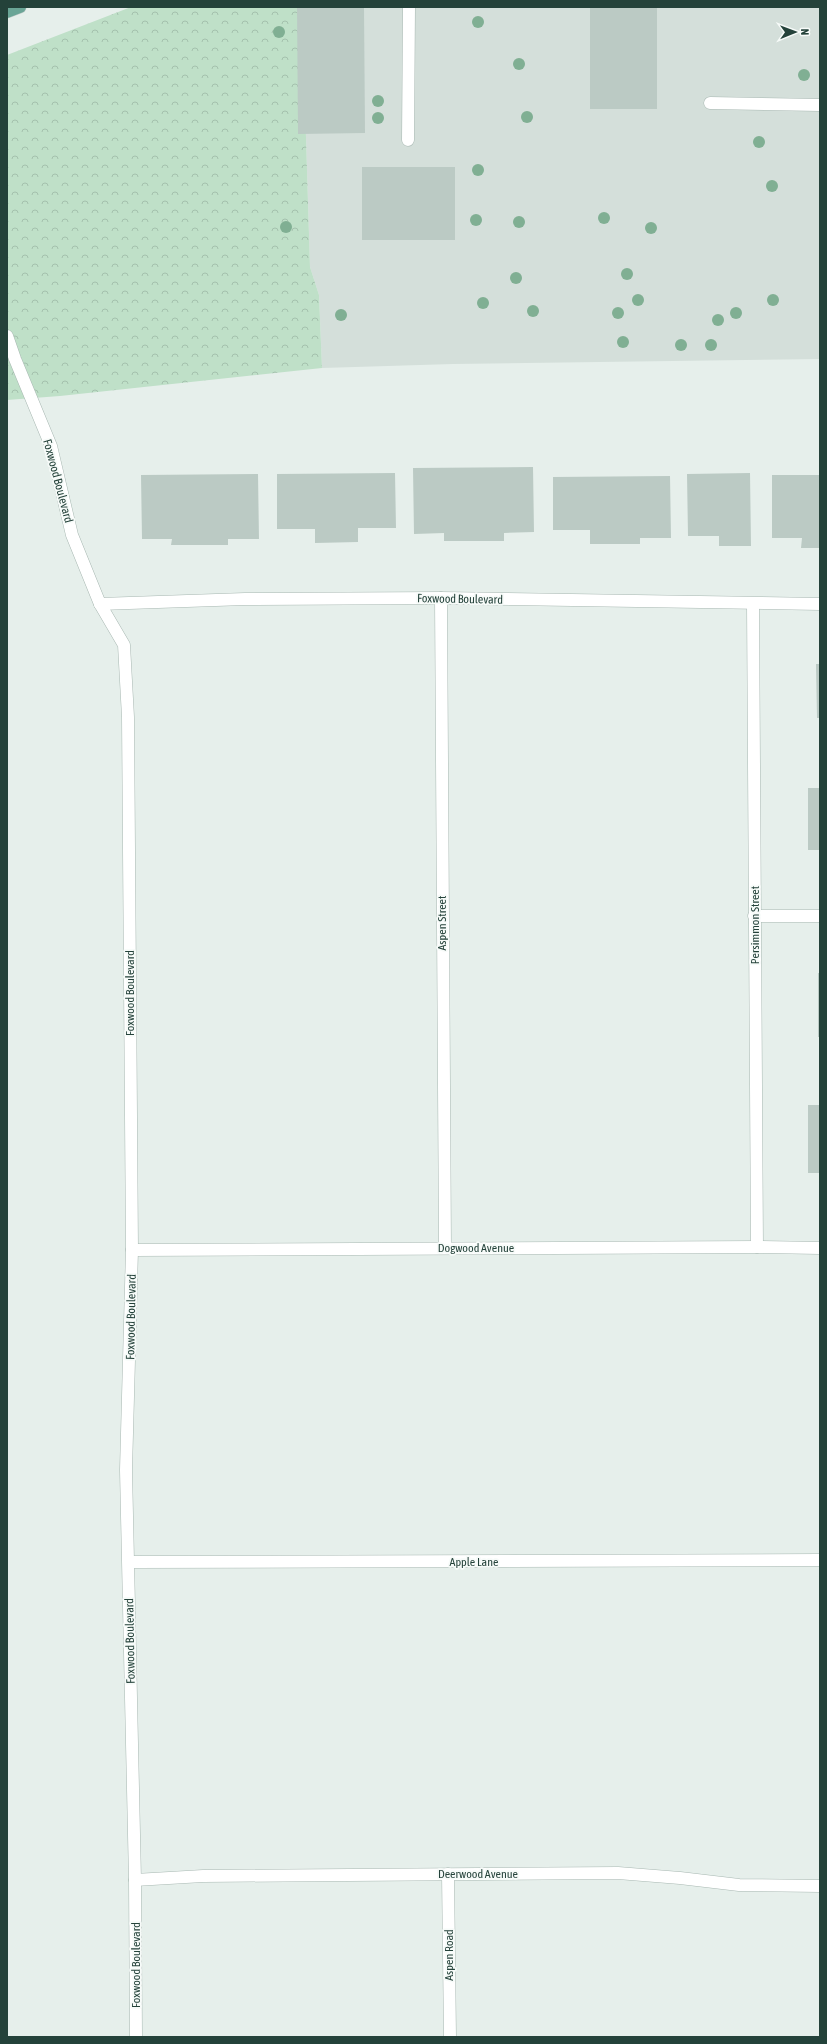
<svg xmlns="http://www.w3.org/2000/svg" width="827" height="2044" font-family="'Asap Condensed',sans-serif">
<style>
.built{fill:#d4dfda}
.forest{fill:url(#forest-crowns)}
.building{fill:#bbcac4}
.lines{fill:none;stroke-linecap:round;stroke-linejoin:round}
.service-casing{stroke:#a8b8b2;stroke-width:13}
.minor-casing{stroke:#a8b8b2;stroke-width:13}
.primary-casing{stroke:#c2cac8;stroke-width:13}
.service{stroke:#fff;stroke-width:12}
.minor{stroke:#fff;stroke-width:12}
.primary{stroke:#6aa596;stroke-width:12}
.tree{fill:#80af93}
.labels{text-anchor:middle;stroke-width:3.5;stroke-linejoin:round;paint-order:stroke}
.street-label{font-size:12px;fill:#24423a;stroke:#f7fbf9}
</style>
<defs>
<pattern id="forest-crowns" width="20" height="18" patternUnits="userSpaceOnUse"><rect width="20" height="18" fill="#bfe0c8"/><path d="M2 6a3 3 0 1 1 6 0M12 15a3 3 0 1 1 6 0" fill="none" stroke="#a4c1ad"/></pattern>
</defs>
<rect width="100%" height="100%" fill="#e6efeb"/>
<path class="built" d="M 302,7 L 820,7 L 820,359 L 453,364 L 322,368 L 319,295 L 310,267 Z"/>
<path class="forest" d="M 131,7 L 302,7 L 310,267 L 319,295 L 322,368 L 60,396 L 7,400 L 7,55 Z"/>
<g class="building">
<path d="M 297,7 L 364,7 L 365,133 L 298,134 Z"/>
<rect x="590" y="7" width="67" height="102"/>
<rect x="362" y="167" width="93" height="73"/>
<path d="M 533,467 L 534,532 L 504,533 L 504,541 L 444,541 L 444,533 L 414,534 L 413,468 Z"/>
<path d="M 395,473 L 396,528 L 358,528 L 358,542 L 315,543 L 315,529 L 277,529 L 277,474 Z"/>
<path d="M 750,473 L 751,546 L 719,546 L 719,536 L 688,536 L 687,474 Z"/>
<path d="M 258,474 L 259,539 L 228,539 L 228,545 L 171,545 L 172,539 L 142,539 L 141,475 Z"/>
<path d="M 772,475 L 820,475 L 820,548 L 801,548 L 802,538 L 772,538 Z"/>
<path d="M 670,476 L 671,538 L 640,538 L 640,544 L 590,544 L 590,530 L 553,530 L 553,477 Z"/>
<path d="M 816,664 L 820,664 L 820,718 L 817,718 Z"/>
<rect x="808" y="788" width="12" height="62"/>
<rect x="818" y="973" width="2" height="64"/>
<rect x="808" y="1105" width="12" height="68"/>
</g>
<g class="lines">
<g class="service-casing">
<g id="service">
<path d="M 710,103 L 820,105"/>
<path d="M 408,140 L 409,7"/>
</g>
</g>
<g class="minor-casing">
<g id="minor">
<path d="M 7,336 L 15,359 L 51,446 L 72,535 L 100,604 L 124,645 L 128,717 L 132,1250 L 126,1470 L 135,1880 L 136,2037"/>
<path d="M 441,598 L 445,1248"/>
<path d="M 100,604 L 245,599 L 441,598 L 820,604"/>
<path d="M 753,604 L 757,1247"/>
<path d="M 754,916 L 820,916"/>
<path d="M 132,1250 L 757,1247 L 820,1248"/>
<path d="M 129,1562 L 820,1560"/>
<path d="M 448,1874 L 450,2037"/>
<path d="M 135,1880 L 203,1876 L 618,1873 L 680,1878 L 739,1885 L 820,1886"/>
</g>
</g>
<g class="primary-casing">
<path id="primary" d="M 7,12 L 20,7"/>
</g>
<use href="#service" class="service"/>
<use href="#minor" class="minor"/>
<use href="#primary" class="primary"/>
</g>
<g class="tree">
<circle cx="478" cy="22" r="6"/>
<circle cx="279" cy="32" r="6"/>
<circle cx="519" cy="64" r="6"/>
<circle cx="804" cy="75" r="6"/>
<circle cx="378" cy="101" r="6"/>
<circle cx="527" cy="117" r="6"/>
<circle cx="378" cy="118" r="6"/>
<circle cx="759" cy="142" r="6"/>
<circle cx="478" cy="170" r="6"/>
<circle cx="772" cy="186" r="6"/>
<circle cx="604" cy="218" r="6"/>
<circle cx="476" cy="220" r="6"/>
<circle cx="519" cy="222" r="6"/>
<circle cx="286" cy="227" r="6"/>
<circle cx="651" cy="228" r="6"/>
<circle cx="627" cy="274" r="6"/>
<circle cx="516" cy="278" r="6"/>
<circle cx="638" cy="300" r="6"/>
<circle cx="773" cy="300" r="6"/>
<circle cx="483" cy="303" r="6"/>
<circle cx="533" cy="311" r="6"/>
<circle cx="618" cy="313" r="6"/>
<circle cx="736" cy="313" r="6"/>
<circle cx="341" cy="315" r="6"/>
<circle cx="718" cy="320" r="6"/>
<circle cx="623" cy="342" r="6"/>
<circle cx="681" cy="345" r="6"/>
<circle cx="711" cy="345" r="6"/>
</g>
<g class="labels">
<g class="street-label">
<text transform="translate(58 481) rotate(75)" y="4">Foxwood Boulevard</text>
<text transform="translate(460 599) rotate(1)" y="4">Foxwood Boulevard</text>
<text transform="translate(442 923) rotate(-90)" y="4">Aspen Street</text>
<text transform="translate(755 925) rotate(-90)" y="4">Persimmon Street</text>
<text transform="translate(130 993) rotate(-90)" y="4">Foxwood Boulevard</text>
<text x="476" y="1252">Dogwood Avenue</text>
<text transform="translate(131 1317) rotate(-89)" y="4">Foxwood Boulevard</text>
<text x="474" y="1566">Apple Lane</text>
<text transform="translate(130 1641) rotate(-91)" y="4">Foxwood Boulevard</text>
<text x="478" y="1878">Deerwood Avenue</text>
<text transform="translate(449 1955) rotate(-90)" y="4">Aspen Road</text>
<text transform="translate(136 1965) rotate(-90)" y="4">Foxwood Boulevard</text>
</g>
</g>
<rect width="827" height="2044" fill="none" stroke="#24423a" stroke-width="16"/>
<g transform="translate(795 32) rotate(89)" stroke="#f7fbf9" stroke-width="3" paint-order="stroke">
<path d="M0-3L7 15L0 10L-7 15Z" fill="#24423a"/>
<text y="-6" font-size="11" font-weight="bold" text-anchor="middle" fill="#24423a">N</text>
</g>
</svg>
